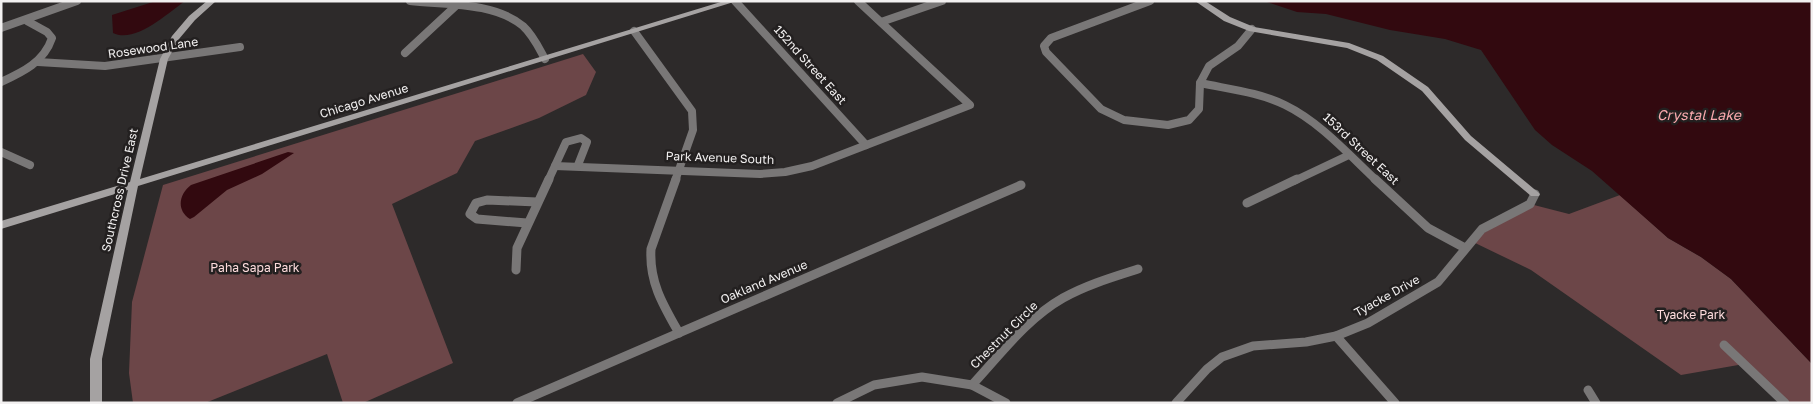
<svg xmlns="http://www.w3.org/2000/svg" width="1813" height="404" font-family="'Golos Text',sans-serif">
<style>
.green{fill:#6c4648}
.water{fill:#32090f}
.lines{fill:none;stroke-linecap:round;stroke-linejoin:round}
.street-far1{stroke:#797777;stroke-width:8}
.street{stroke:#797777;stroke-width:9}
.secondary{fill:#a5a2a2;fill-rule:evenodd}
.labels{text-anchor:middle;stroke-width:5;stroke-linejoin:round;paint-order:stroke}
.street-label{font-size:12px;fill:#f2f0f0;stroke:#232020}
.park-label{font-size:12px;fill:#fddbdc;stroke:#232020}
.water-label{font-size:14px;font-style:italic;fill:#f9a9ad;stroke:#232020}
</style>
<rect width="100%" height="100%" fill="#2d2a2a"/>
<g class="green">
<path d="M 583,54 L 596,72 L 586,95 L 539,118 L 475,141 L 457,173 L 392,204 L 453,363 L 363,403 L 343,403 L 327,354 L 205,403 L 133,403 L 129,373 L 132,302 L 163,185 Z"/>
<path d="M 1620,195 L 1668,238 L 1701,257 L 1731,279 L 1812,364 L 1812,403 L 1785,403 L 1744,364 L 1681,375 L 1531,270 L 1471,241 L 1530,204 L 1569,214 Z"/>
</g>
<g class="water">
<path d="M 156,1 L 185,1 C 168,13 135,44 113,33 L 112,15 Z"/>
<path d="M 1264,1 L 1812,1 L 1812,364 L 1731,279 L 1701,257 L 1668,238 L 1592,171 L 1552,145 L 1535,130 L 1481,50 L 1445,39 L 1390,30 L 1326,14 L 1297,12 Z"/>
<path d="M 288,152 L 294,153 L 262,174 L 227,190 L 194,217 L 190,219 C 176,210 179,194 191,185 Z"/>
</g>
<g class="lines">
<g class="street-far1">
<path d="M 410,1 C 446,5 494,2 523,26 C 533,35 539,48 545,59"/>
<path d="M 735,1 L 866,145"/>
<path d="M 1150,1 L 1051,38 L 1044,46 L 1046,52 L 1101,109 L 1124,120 L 1168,125 L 1189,120 L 1199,109 L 1200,83 L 1209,66 L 1238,46 L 1252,29"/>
<path d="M 881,22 L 942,1"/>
<path d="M 1,28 L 77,1"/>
<path d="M 634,31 L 692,111 L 693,130 L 675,181"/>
<path d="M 405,53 L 461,1"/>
<path d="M 38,62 L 105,66 L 240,47"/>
<path d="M 1,82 C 23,72 44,62 52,38 L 47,32 L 27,21"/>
<path d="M 1200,83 C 1228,89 1259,92 1285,105 C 1320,122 1348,154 1377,181"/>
<path d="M 1,152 L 30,165"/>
<path d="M 555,166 L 760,174 L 785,172 L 812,166 L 970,105 L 858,1"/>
<path d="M 548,181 L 566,142 L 581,138 L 587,142 L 578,165"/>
<path d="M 1294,181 L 1349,155"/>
</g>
<g class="street">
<path d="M 676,179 L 651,249 C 649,282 663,305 679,333"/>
<path d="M 1375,179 L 1428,228 L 1465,248"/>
<path d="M 1247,203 L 1297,179"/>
<path d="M 527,223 L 477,219 L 470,214 L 476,203 L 487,200 L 537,202"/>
<path d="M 516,270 L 517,248 L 549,179"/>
<path d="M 1336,336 L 1395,403"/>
<path d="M 1724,345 L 1785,403"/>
<path d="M 972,385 C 1000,355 1026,319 1063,298 C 1086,285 1113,277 1138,269"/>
<path d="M 1588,390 L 1596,403"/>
<path d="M 517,403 L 1021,185"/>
<path d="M 837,403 L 874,385 L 922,377 L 972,385 L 1006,403"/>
<path d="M 1176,403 L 1207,369 L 1222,357 L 1253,346 L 1306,342 L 1336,336 L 1368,323 L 1438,282 L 1482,229 L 1530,204 L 1535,194"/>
</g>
<g class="secondary">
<path d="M 207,1 L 216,1 L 195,20 L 179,39 L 168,59 L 140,179 L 724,1 L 737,1 L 138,186 L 102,359 L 102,403 L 90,403 L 90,359 L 128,190 L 1,229 L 1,221 L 130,182 L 160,59 L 172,36 L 189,16 Z"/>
<path d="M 1195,1 L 1205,1 L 1230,17 L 1254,27 L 1349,43 L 1383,56 L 1428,87 L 1471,136 L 1540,194 L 1539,196 L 1531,196 L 1465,140 L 1422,91 L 1377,60 L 1347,48 L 1249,31 L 1224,21 Z"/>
</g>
</g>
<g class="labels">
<g class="street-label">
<text transform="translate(153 48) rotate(-8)" y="4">Rosewood Lane</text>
<text transform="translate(810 65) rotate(48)" y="4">152nd Street East</text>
<text transform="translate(364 101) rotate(-17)" y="4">Chicago Avenue</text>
<text transform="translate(1361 149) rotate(43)" y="4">153rd Street East</text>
<text transform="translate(720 158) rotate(2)" y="4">Park Avenue South</text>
<text transform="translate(120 190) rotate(-77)" y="4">Southcross Drive East</text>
<text transform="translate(764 282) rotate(-23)" y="4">Oakland Avenue</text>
<text transform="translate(1387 296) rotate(-29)" y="4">Tyacke Drive</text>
<text transform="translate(1004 335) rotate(-45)" y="4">Chestnut Circle</text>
</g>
<g class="park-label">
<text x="255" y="272">Paha Sapa Park</text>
<text x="1691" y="319">Tyacke Park</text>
</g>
<g class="water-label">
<text x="1699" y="120">Crystal Lake</text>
</g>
</g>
<rect width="1813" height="404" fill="none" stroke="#f2f0f0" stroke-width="5"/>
</svg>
